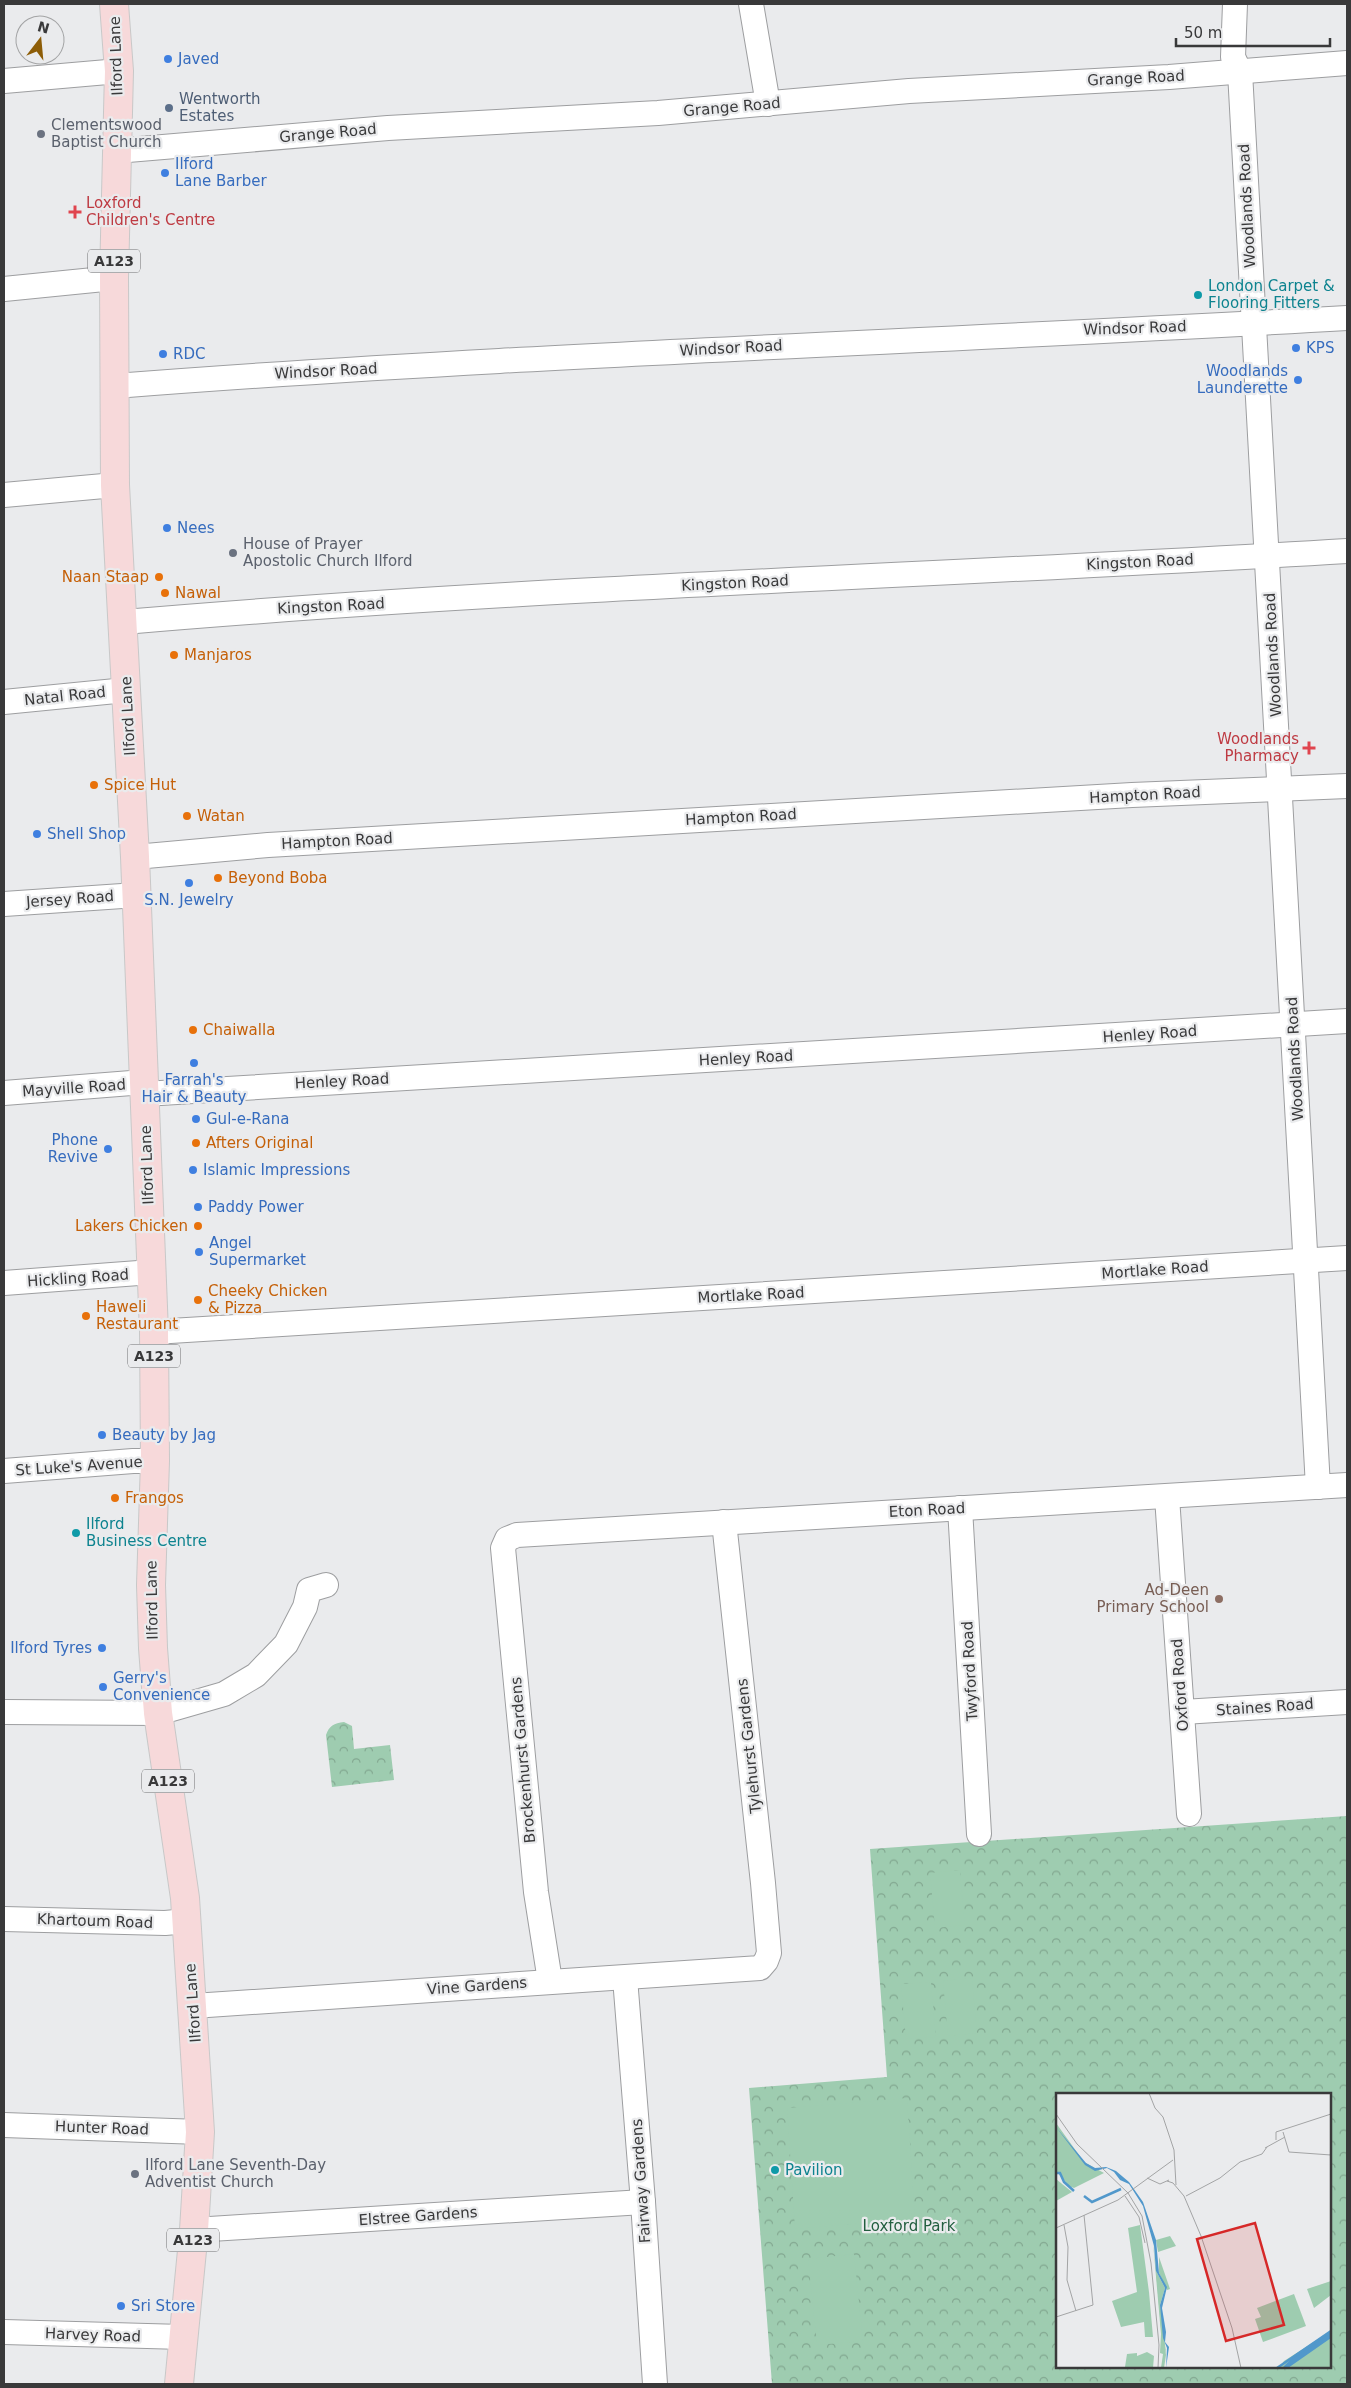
<svg xmlns="http://www.w3.org/2000/svg" width="1351" height="2388" font-family="'DejaVu Sans',sans-serif">
<style>
.park{fill:url(#park-crowns);fill-rule:evenodd}
.pitch{fill:#9eccb0}
.lines{fill:none;stroke-linecap:round;stroke-linejoin:round}
.minor-casing{stroke:#9d9ea0;stroke-width:26}
.major-casing{stroke:#c8c8c8;stroke-width:30}
.minor{stroke:#fff;stroke-width:24}
.major{stroke:#f7d9da;stroke-width:28}
.shop-dot{fill:#3f7fe0;stroke:#eaebed;stroke-width:2}
.service-dot{fill:#5c6f8a;stroke:#eaebed;stroke-width:2}
.worship-dot{fill:#6b7280;stroke:#eaebed;stroke-width:2}
.health-dot{fill:#e0444e;stroke:#eaebed;stroke-width:2}
.culture-dot{fill:#0f9aa8;stroke:#eaebed;stroke-width:2}
.food-dot{fill:#e8710a;stroke:#eaebed;stroke-width:2}
.education-dot{fill:#8d6e63;stroke:#eaebed;stroke-width:2}
.labels{text-anchor:middle;stroke-width:4.5;stroke-linejoin:round;paint-order:stroke}
.shield{fill:#eaebed;stroke:#6e6e70;stroke-width:1}
.shield-label{font-size:14px;font-weight:bold;fill:#39393a}
.street-label{font-size:15px;fill:#39393a;stroke:#eaebed}
.shop-label{font-size:15px;fill:#366cbe;stroke:#eaebed;text-anchor:start}
.service-label{font-size:15px;fill:#4e5e75;stroke:#eaebed;text-anchor:start}
.worship-label{font-size:15px;fill:#5b616d;stroke:#eaebed;text-anchor:start}
.health-label{font-size:15px;fill:#be3a42;stroke:#eaebed;text-anchor:start}
.culture-label{font-size:15px;fill:#0d838f;stroke:#eaebed;text-anchor:start}
.food-label{font-size:15px;fill:#c56008;stroke:#eaebed;text-anchor:start}
.education-label{font-size:15px;fill:#785e54;stroke:#eaebed;text-anchor:end}
.park-label{font-size:15px;fill:#225e3f;stroke:#eaebed}
.inset-river{fill:none;stroke:#5198cb;stroke-width:2.5}
.inset-road{fill:none;stroke:#a3a4a5;stroke-width:1}
.view{fill:#d62828;fill-opacity:0.15;stroke:#d62828;stroke-width:2.5}
.inset-edge{fill:none;stroke:#39393a;stroke-width:2.5}
</style>
<defs>
<pattern id="park-crowns" width="20" height="18" patternUnits="userSpaceOnUse" patternTransform="scale(1.25)"><rect width="20" height="18" fill="#9eccb0"/><path d="M2 6a3 3 0 1 1 6 0M12 15a3 3 0 1 1 6 0" fill="none" stroke="#82a790"/></pattern>
</defs>
<rect width="100%" height="100%" fill="#eaebed"/>
<g class="park">
<path d="M 344,1722 L 352,1726 L 354,1749 L 390,1745 L 394,1780 L 332,1787 L 326,1735 C 329,1726 334,1723 344,1722 Z"/>
<path d="M 1347,1816 L 1347,2384 L 772,2384 L 749,2088 L 887,2077 L 870,1849 ZM 1057,2094 L 1330,2094 L 1330,2367 L 1057,2367 Z"/>
</g>
<g class="pitch">
<path d="M 960,1870 L 965,1925 L 935,1928 L 930,1873 Z"/>
<path d="M 972,1978 L 977,2033 L 948,2036 L 943,1981 Z"/>
<path d="M 931,1982 L 936,2037 L 906,2039 L 901,1984 Z"/>
<path d="M 907,2098 L 915,2219 L 795,2229 L 787,2108 Z"/>
<path d="M 1057,2209 L 1057,2251 L 1046,2241 Z"/>
<path d="M 854,2254 L 863,2341 L 817,2345 L 808,2259 Z"/>
</g>
<g class="lines">
<g class="minor-casing">
<g id="minor">
<path d="M 751,4 L 768,104"/>
<path d="M 1235,4 L 1233,57 L 1240,72 L 1318,1487"/>
<path d="M 4,81 L 119,71"/>
<path d="M 116,151 L 388,128 L 658,113 L 909,91 L 1169,77 L 1347,63"/>
<path d="M 4,289 L 114,278"/>
<path d="M 115,386 C 525,354 937,342 1347,318"/>
<path d="M 4,495 L 115,485"/>
<path d="M 124,622 C 531,587 939,576 1347,551"/>
<path d="M 4,702 L 126,690"/>
<path d="M 135,857 L 268,845 L 1132,795 L 1347,786"/>
<path d="M 4,904 L 137,895"/>
<path d="M 4,1093 L 144,1082"/>
<path d="M 144,1094 L 1347,1021"/>
<path d="M 4,1283 L 152,1272"/>
<path d="M 154,1332 L 1347,1258"/>
<path d="M 4,1471 L 133,1461 L 155,1461"/>
<path d="M 1167,1497 L 1189,1814"/>
<path d="M 960,1508 L 979,1834"/>
<path d="M 4,1712 L 158,1713 L 224,1694 L 256,1675 L 286,1644 L 305,1607 L 309,1590 L 326,1585"/>
<path d="M 1183,1712 L 1347,1702"/>
<path d="M 4,1919 L 165,1923 L 187,1921"/>
<path d="M 625,1978 L 643,2202 L 655,2384"/>
<path d="M 550,1981 L 536,1892 L 503,1548 L 507,1539 L 517,1535 L 1347,1485"/>
<path d="M 193,2006 L 760,1968 L 766,1961 L 769,1953 L 763,1883 L 724,1522"/>
<path d="M 4,2125 L 200,2132"/>
<path d="M 194,2230 L 643,2202"/>
<path d="M 4,2332 L 183,2337"/>
</g>
</g>
<g class="major-casing">
<path id="major" d="M 114,4 L 119,71 L 114,278 L 115,485 L 135,857 L 154,1332 L 155,1461 L 151,1585 L 153,1648 L 158,1713 L 185,1898 L 200,2132 L 194,2230 L 179,2384"/>
</g>
<use href="#minor" class="minor"/>
<use href="#major" class="major"/>
</g>
<g class="shop-dot">
<circle cx="168" cy="59" r="5"/>
<circle cx="165" cy="173" r="5"/>
<circle cx="1296" cy="348" r="5"/>
<circle cx="163" cy="354" r="5"/>
<circle cx="1298" cy="380" r="5"/>
<circle cx="167" cy="528" r="5"/>
<circle cx="37" cy="834" r="5"/>
<circle cx="189" cy="883" r="5"/>
<circle cx="194" cy="1063" r="5"/>
<circle cx="196" cy="1119" r="5"/>
<circle cx="108" cy="1149" r="5"/>
<circle cx="193" cy="1170" r="5"/>
<circle cx="198" cy="1207" r="5"/>
<circle cx="199" cy="1252" r="5"/>
<circle cx="102" cy="1435" r="5"/>
<circle cx="102" cy="1648" r="5"/>
<circle cx="103" cy="1687" r="5"/>
<circle cx="121" cy="2306" r="5"/>
</g>
<circle class="service-dot" cx="169" cy="108" r="5"/>
<g class="worship-dot">
<circle cx="41" cy="134" r="5"/>
<circle cx="233" cy="553" r="5"/>
<circle cx="135" cy="2174" r="5"/>
</g>
<g class="health-dot">
<path d="M72.5 204.5h5v5h5v5h-5v5h-5v-5h-5v-5h5z"/>
<path d="M1306.5 740.5h5v5h5v5h-5v5h-5v-5h-5v-5h5z"/>
</g>
<g class="culture-dot">
<circle cx="1198" cy="295" r="5"/>
<circle cx="76" cy="1533" r="5"/>
<circle cx="775" cy="2170" r="5"/>
</g>
<g class="food-dot">
<circle cx="159" cy="577" r="5"/>
<circle cx="165" cy="593" r="5"/>
<circle cx="174" cy="655" r="5"/>
<circle cx="94" cy="785" r="5"/>
<circle cx="187" cy="816" r="5"/>
<circle cx="218" cy="878" r="5"/>
<circle cx="193" cy="1030" r="5"/>
<circle cx="196" cy="1143" r="5"/>
<circle cx="198" cy="1226" r="5"/>
<circle cx="198" cy="1300" r="5"/>
<circle cx="86" cy="1316" r="5"/>
<circle cx="115" cy="1498" r="5"/>
</g>
<circle class="education-dot" cx="1219" cy="1599" r="5"/>
<g class="labels">
<g class="shield">
<rect x="88" y="249.5" width="52" height="23" rx="4"/>
<rect x="128" y="1344.5" width="52" height="23" rx="4"/>
<rect x="142" y="1769.5" width="52" height="23" rx="4"/>
<rect x="167" y="2228.5" width="52" height="23" rx="4"/>
</g>
<g class="shield-label">
<text x="114" y="266">A123</text>
<text x="154" y="1361">A123</text>
<text x="168" y="1786">A123</text>
<text x="193" y="2245">A123</text>
</g>
<g class="street-label">
<text transform="translate(116 56) rotate(-92)" y="5">Ilford Lane</text>
<text transform="translate(1136 78) rotate(-3)" y="5">Grange Road</text>
<text transform="translate(732 107) rotate(-5)" y="5">Grange Road</text>
<text transform="translate(328 133) rotate(-5)" y="5">Grange Road</text>
<text transform="translate(1247 206) rotate(-93)" y="5">Woodlands Road</text>
<text transform="translate(1135 328) rotate(-2)" y="5">Windsor Road</text>
<text transform="translate(731 348) rotate(-3)" y="5">Windsor Road</text>
<text transform="translate(326 371) rotate(-3)" y="5">Windsor Road</text>
<text transform="translate(1140 562) rotate(-3)" y="5">Kingston Road</text>
<text transform="translate(735 583) rotate(-3)" y="5">Kingston Road</text>
<text transform="translate(331 606) rotate(-3)" y="5">Kingston Road</text>
<text transform="translate(1273 655) rotate(-93)" y="5">Woodlands Road</text>
<text transform="translate(65 696) rotate(-6)" y="5">Natal Road</text>
<text transform="translate(128 716) rotate(-93)" y="5">Ilford Lane</text>
<text transform="translate(1145 795) rotate(-3)" y="5">Hampton Road</text>
<text transform="translate(741 817) rotate(-3)" y="5">Hampton Road</text>
<text transform="translate(337 841) rotate(-3)" y="5">Hampton Road</text>
<text transform="translate(70 899) rotate(-4)" y="5">Jersey Road</text>
<text transform="translate(1150 1034) rotate(-4)" y="5">Henley Road</text>
<text transform="translate(746 1058) rotate(-3)" y="5">Henley Road</text>
<text transform="translate(1295 1059) rotate(-93)" y="5">Woodlands Road</text>
<text transform="translate(342 1081) rotate(-3)" y="5">Henley Road</text>
<text transform="translate(74 1088) rotate(-4)" y="5">Mayville Road</text>
<text transform="translate(147 1165) rotate(-92)" y="5">Ilford Lane</text>
<text transform="translate(1155 1270) rotate(-4)" y="5">Mortlake Road</text>
<text transform="translate(78 1278) rotate(-4)" y="5">Hickling Road</text>
<text transform="translate(751 1295) rotate(-3)" y="5">Mortlake Road</text>
<text transform="translate(79 1466) rotate(-4)" y="5">St Luke's Avenue</text>
<text transform="translate(927 1510) rotate(-3)" y="5">Eton Road</text>
<text transform="translate(152 1600) rotate(-91)" y="5">Ilford Lane</text>
<text transform="translate(970 1671) rotate(-93)" y="5">Twyford Road</text>
<text transform="translate(1180 1685) rotate(-94)" y="5">Oxford Road</text>
<text transform="translate(1265 1707) rotate(-4)" y="5">Staines Road</text>
<text transform="translate(749 1746) rotate(-96)" y="5">Tylehurst Gardens</text>
<text transform="translate(523 1760) rotate(-95)" y="5">Brockenhurst Gardens</text>
<text transform="translate(95 1921) rotate(2)" y="5">Khartoum Road</text>
<text transform="translate(477 1986) rotate(-4)" y="5">Vine Gardens</text>
<text transform="translate(193 2003) rotate(-94)" y="5">Ilford Lane</text>
<text transform="translate(102 2128) rotate(2)" y="5">Hunter Road</text>
<text transform="translate(641 2181) rotate(-94)" y="5">Fairway Gardens</text>
<text transform="translate(418 2216) rotate(-4)" y="5">Elstree Gardens</text>
<text transform="translate(93 2335) rotate(2)" y="5">Harvey Road</text>
</g>
<g class="shop-label">
<text x="178" y="64">Javed</text>
<text x="175" y="169">Ilford<tspan x="175" dy="17">Lane Barber</tspan></text>
<text x="1306" y="353">KPS</text>
<text x="173" y="359">RDC</text>
<text x="1288" y="376" text-anchor="end">Woodlands<tspan x="1288" dy="17">Launderette</tspan></text>
<text x="177" y="533">Nees</text>
<text x="47" y="839">Shell Shop</text>
<text x="189" y="905" text-anchor="middle">S.N. Jewelry</text>
<text x="194" y="1085" text-anchor="middle">Farrah's<tspan x="194" dy="17">Hair &amp; Beauty</tspan></text>
<text x="206" y="1124">Gul-e-Rana</text>
<text x="98" y="1145" text-anchor="end">Phone<tspan x="98" dy="17">Revive</tspan></text>
<text x="203" y="1175">Islamic Impressions</text>
<text x="208" y="1212">Paddy Power</text>
<text x="209" y="1248">Angel<tspan x="209" dy="17">Supermarket</tspan></text>
<text x="112" y="1440">Beauty by Jag</text>
<text x="92" y="1653" text-anchor="end">Ilford Tyres</text>
<text x="113" y="1683">Gerry's<tspan x="113" dy="17">Convenience</tspan></text>
<text x="131" y="2311">Sri Store</text>
</g>
<g class="service-label">
<text x="179" y="104">Wentworth<tspan x="179" dy="17">Estates</tspan></text>
</g>
<g class="worship-label">
<text x="51" y="130">Clementswood<tspan x="51" dy="17">Baptist Church</tspan></text>
<text x="243" y="549">House of Prayer<tspan x="243" dy="17">Apostolic Church Ilford</tspan></text>
<text x="145" y="2170">Ilford Lane Seventh-Day<tspan x="145" dy="17">Adventist Church</tspan></text>
</g>
<g class="health-label">
<text x="86" y="208">Loxford<tspan x="86" dy="17">Children's Centre</tspan></text>
<text x="1299" y="744" text-anchor="end">Woodlands<tspan x="1299" dy="17">Pharmacy</tspan></text>
</g>
<g class="culture-label">
<text x="1208" y="291">London Carpet &amp;<tspan x="1208" dy="17">Flooring Fitters</tspan></text>
<text x="86" y="1529">Ilford<tspan x="86" dy="17">Business Centre</tspan></text>
<text x="785" y="2175">Pavilion</text>
</g>
<g class="food-label">
<text x="149" y="582" text-anchor="end">Naan Staap</text>
<text x="175" y="598">Nawal</text>
<text x="184" y="660">Manjaros</text>
<text x="104" y="790">Spice Hut</text>
<text x="197" y="821">Watan</text>
<text x="228" y="883">Beyond Boba</text>
<text x="203" y="1035">Chaiwalla</text>
<text x="206" y="1148">Afters Original</text>
<text x="188" y="1231" text-anchor="end">Lakers Chicken</text>
<text x="208" y="1296">Cheeky Chicken<tspan x="208" dy="17">&amp; Pizza</tspan></text>
<text x="96" y="1312">Haweli<tspan x="96" dy="17">Restaurant</tspan></text>
<text x="125" y="1503">Frangos</text>
</g>
<g class="education-label">
<text x="1209" y="1595">Ad-Deen<tspan x="1209" dy="17">Primary School</tspan></text>
</g>
<g class="park-label">
<text x="909" y="2231">Loxford Park</text>
</g>
</g>
<g transform="translate(1056 2093)">
<rect width="275" height="275" fill="#eaebed"/>
<path d="M 0,30 L 28,69 L 48,80 L 18,95 L 13,93 L 0,78 ZM 97,149 L 110,262 L 108,275 L 105,275 L 107,261 L 104,260 L 105,241 Z" fill="#9eccb0"/>
<path d="M 100,178 L 109,195 L 104,212 L 110,260 L 106,247 Z" fill="#9eccb0"/>
<path d="M 0,86 L 16,99 L 0,108 Z" fill="#9eccb0"/>
<path d="M 84,132 L 93,199 L 97,244 L 89,244 L 88,229 L 65,234 L 56,208 L 81,199 L 72,135 ZM 114,143 L 120,153 L 102,159 L 100,147 ZM 238,201 L 250,233 L 207,249 L 199,226 L 205,224 L 201,215 ZM 275,238 L 275,275 L 223,275 L 228,268 ZM 91,259 L 98,263 L 97,275 L 69,274 L 71,261 L 81,260 L 81,263 Z" fill="#9eccb0"/>
<path d="M 103,164 L 114,196 L 111,197 L 103,180 ZM 275,188 L 275,202 L 258,215 L 251,196 Z" fill="#9eccb0"/>
<path d="M 0,34 L 30,70 L 39,75 L 50,74 L 60,78 L 73,89 L 87,109 L 100,147 L 103,180 L 111,194 L 106,215 L 110,239 L 109,249 L 113,254 L 110,275 L 111,255 L 107,245 L 104,212 L 109,195 L 100,178 L 98,153 L 87,113 L 73,91 L 64,87 L 58,79 L 51,75 L 39,78 L 29,72 ZM 275,239 L 275,245 L 232,275 L 226,275 L 240,261 Z" fill="#5198cb"/>
<path class="inset-river" d="M 0,80 L 4,80 L 8,89 L 18,98M 28,103 L 36,109 L 65,96M 221,275 L 275,238"/>
<path class="inset-road" d="M 93,0 L 99,15 L 107,24 L 118,57 L 120,92M 0,21 L 21,51 L 72,100 L 86,123 L 95,170 L 103,252 L 102,275M 227,39 L 233,59 L 275,62M 220,47 L 220,39 L 275,21M 209,55 L 229,44M 91,85 L 104,91 L 113,87M 111,88 L 117,90 L 128,103 L 145,143 L 176,235 L 185,275M 69,103 L 83,124 L 89,150M 130,103 L 164,85 L 184,69 L 206,61 L 211,54M 8,132 L 12,154 L 11,187 L 20,218M 0,135 L 62,107 L 117,67M 0,224 L 37,212 L 28,122"/>
<path class="view" d="M 199,130 L 228,232 L 170,248 L 141,146 Z"/>
<rect width="275" height="275" class="inset-edge"/>
</g>
<rect width="1351" height="2388" fill="none" stroke="#39393a" stroke-width="10"/>
<g transform="translate(40 40) rotate(16)"><circle r="24" fill="#eaebed" stroke="#a3a4a5"/>
<path d="M0-4L9 19L0 12L-9 19Z" fill="#8d5d07"/>
<text y="-8" font-size="14" font-weight="bold" text-anchor="middle" fill="#39393a">N</text>
</g>
<path d="M1176 38v8h154v-8" fill="none" stroke="#39393a" stroke-width="2.5"/>
<text x="1184" y="38" font-size="15" fill="#39393a" stroke="#eaebed" stroke-width="4" paint-order="stroke">50 m</text>
</svg>
